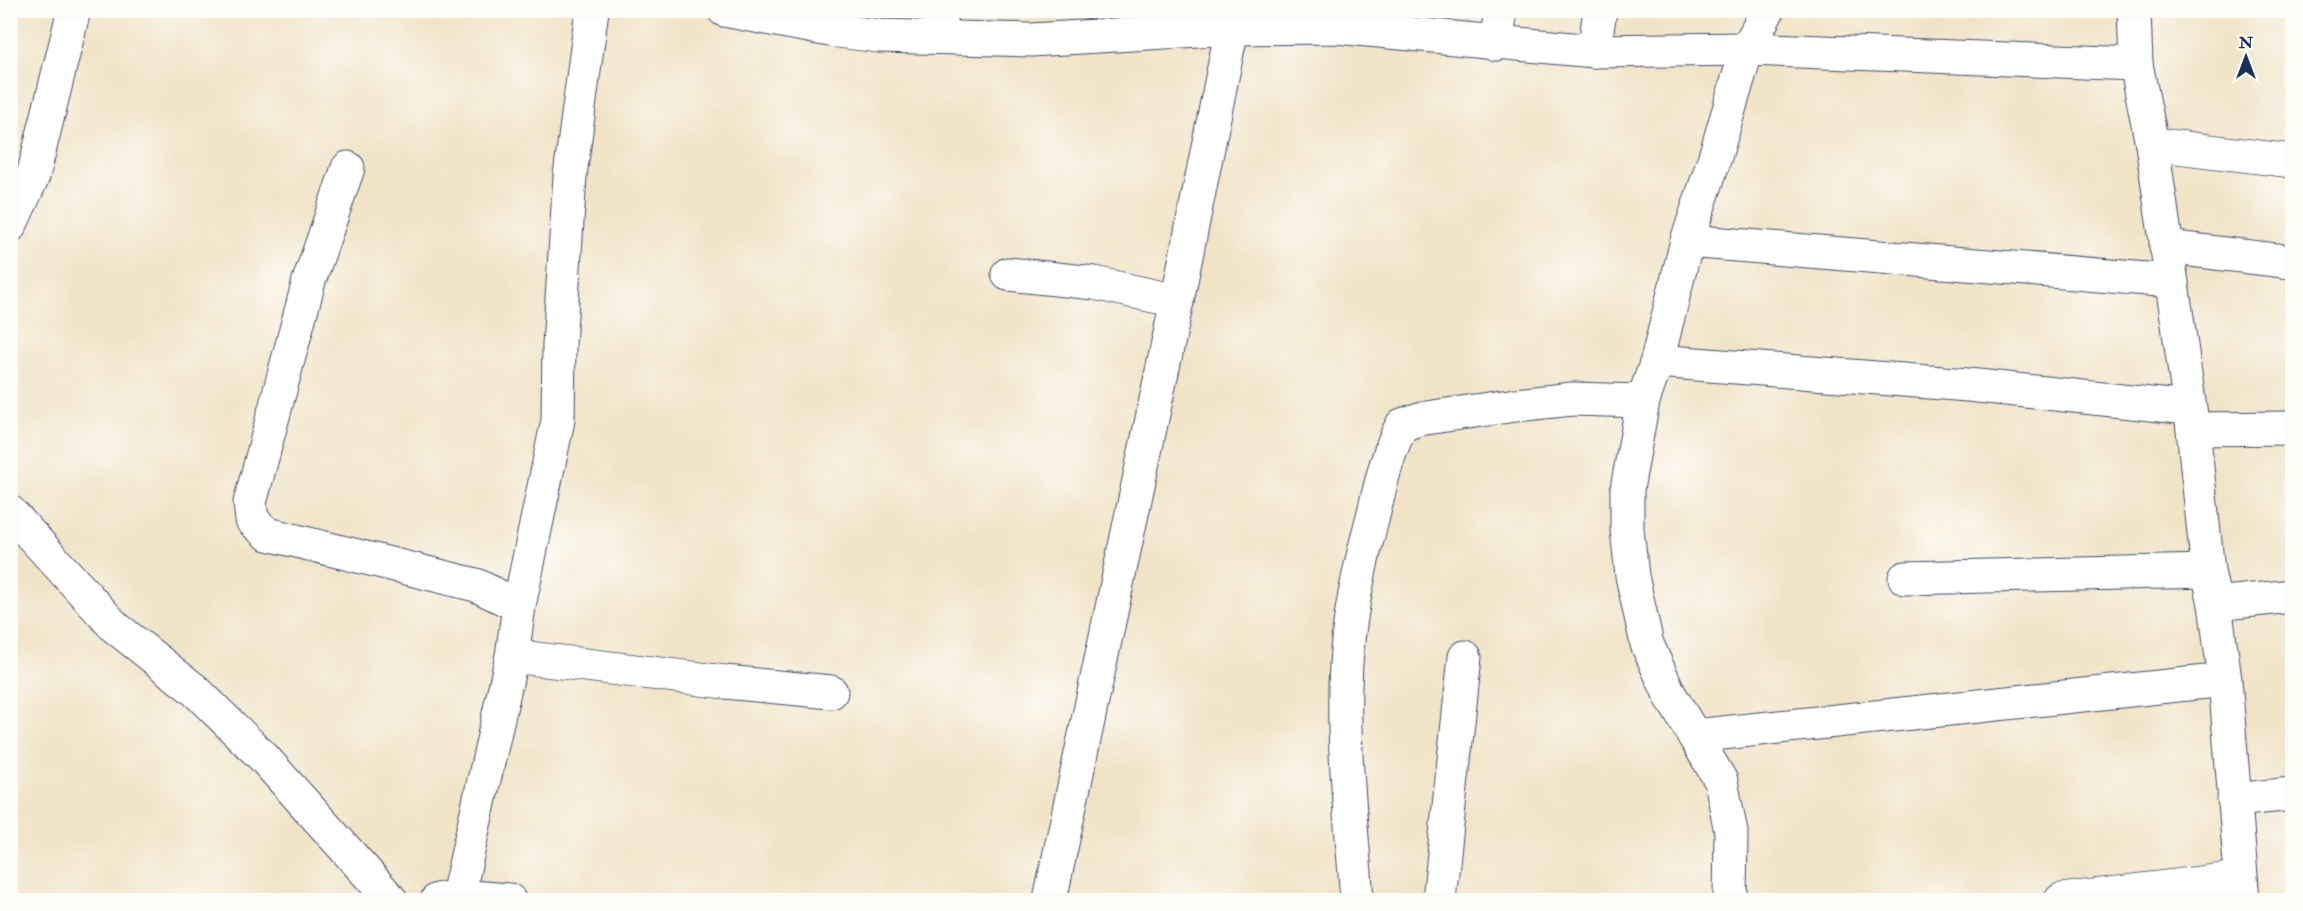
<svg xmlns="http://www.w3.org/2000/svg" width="2303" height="911" font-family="'IM FELL Double Pica',serif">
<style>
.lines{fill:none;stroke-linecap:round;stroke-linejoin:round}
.minor-casing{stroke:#3b4a6e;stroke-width:35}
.minor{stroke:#fff;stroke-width:33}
</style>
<rect width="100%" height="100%" fill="#fdfcf7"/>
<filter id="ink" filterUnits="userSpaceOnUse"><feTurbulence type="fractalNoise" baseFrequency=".0167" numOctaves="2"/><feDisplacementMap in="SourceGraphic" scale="12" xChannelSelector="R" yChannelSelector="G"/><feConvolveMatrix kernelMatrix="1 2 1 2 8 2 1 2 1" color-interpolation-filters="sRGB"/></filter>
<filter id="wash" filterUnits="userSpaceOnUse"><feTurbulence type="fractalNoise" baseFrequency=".008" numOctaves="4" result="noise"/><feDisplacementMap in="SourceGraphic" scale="24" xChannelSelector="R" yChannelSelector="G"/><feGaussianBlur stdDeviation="1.35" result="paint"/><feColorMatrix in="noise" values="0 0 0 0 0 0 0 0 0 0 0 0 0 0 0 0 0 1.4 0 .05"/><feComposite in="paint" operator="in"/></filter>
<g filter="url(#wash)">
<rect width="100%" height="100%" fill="#f1e3c6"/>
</g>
<g filter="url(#ink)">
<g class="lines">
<g class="minor-casing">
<g id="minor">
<path d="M 724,10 L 830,30 L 879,36 L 1031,40 L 1232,28 L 1336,27 L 1594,51 L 1747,49 L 2136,64"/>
<path d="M 2134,10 L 2136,64 L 2152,144 L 2193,429 L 2208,571 L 2215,604 L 2225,680 L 2243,900"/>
<path d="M 939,37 L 941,10"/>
<path d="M 1496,44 L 1501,10"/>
<path d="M 1594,51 L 1600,10"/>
<path d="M 2152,144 L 2292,161"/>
<path d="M 348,168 L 309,281 L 250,503 L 252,520 L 268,534 L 476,585 L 519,606"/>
<path d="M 10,226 L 33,176 L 74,10"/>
<path d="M 1687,241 L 2171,281"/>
<path d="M 2166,247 L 2292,262"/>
<path d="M 1008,274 L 1094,283 L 1177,301"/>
<path d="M 1657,361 L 1968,385 L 2189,408"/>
<path d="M 2193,429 L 2292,428"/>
<path d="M 10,512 L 115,627 L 196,691 L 263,757 L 391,900"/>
<path d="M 1905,578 L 2208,571"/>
<path d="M 2215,604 L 2292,596"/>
<path d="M 512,656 L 725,682 L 831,692"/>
<path d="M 1694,736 L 2225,680"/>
<path d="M 2234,800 L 2292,794"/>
<path d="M 458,896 L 512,656 L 519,606 L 558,420 L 559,345 L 570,176 L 592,10"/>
<path d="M 437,900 L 458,896 L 509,900"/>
<path d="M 1050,900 L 1177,301 L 1232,28"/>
<path d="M 1357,900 C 1351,814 1338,717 1349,632 C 1354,592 1363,554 1373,516 C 1381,484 1387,453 1402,425 L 1419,419 L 1516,405 L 1572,399 L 1643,401"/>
<path d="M 1439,900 L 1465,657"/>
<path d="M 1730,900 L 1731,832 L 1721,781 L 1670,695 L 1647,644 L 1632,576 L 1627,529 L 1627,489 L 1643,401 L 1657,361 L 1687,241 L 1714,160 L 1747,49 L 1768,10"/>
<path d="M 2061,900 L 2240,878"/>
</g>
</g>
<use href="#minor" class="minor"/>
</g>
</g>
<rect width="2303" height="911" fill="none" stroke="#fdfcf7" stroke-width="36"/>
<g transform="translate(2246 57)" stroke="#fdfcf7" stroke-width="4.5" paint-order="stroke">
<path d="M0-4.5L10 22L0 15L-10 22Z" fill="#1b2f5e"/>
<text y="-9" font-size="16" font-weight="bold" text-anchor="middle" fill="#1b2f5e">N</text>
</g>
</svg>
